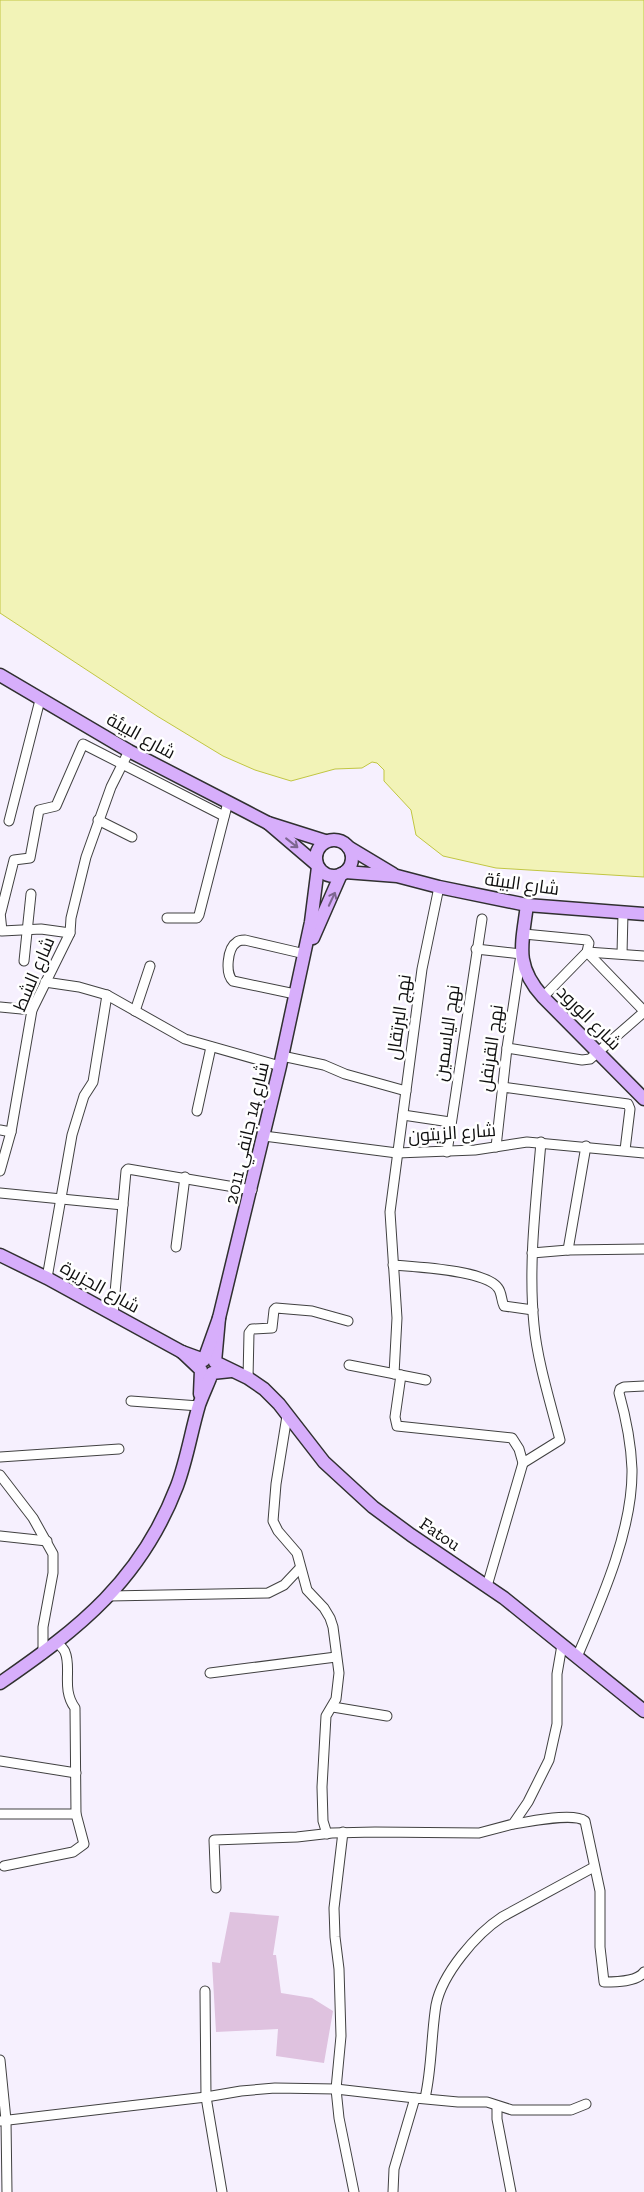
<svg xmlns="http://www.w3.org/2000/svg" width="644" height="2192" font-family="'Zilla Slab',Cairo,serif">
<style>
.cemetery{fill:#dfc2df}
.water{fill:#f2f3b7;stroke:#c1c642}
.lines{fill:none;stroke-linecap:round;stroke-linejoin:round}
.street-casing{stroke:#414141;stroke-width:11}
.secondary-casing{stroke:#303030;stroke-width:15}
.street{stroke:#fff;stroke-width:9}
.secondary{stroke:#d7aefb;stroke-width:12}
.oneway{stroke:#7d6690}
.labels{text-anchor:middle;stroke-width:5;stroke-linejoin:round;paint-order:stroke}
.street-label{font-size:18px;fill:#0e0e0e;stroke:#fff}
</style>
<rect width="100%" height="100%" fill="#f6f0fe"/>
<path class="cemetery" d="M 230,1912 L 279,1916 L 273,1955 L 276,1955 L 281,1993 L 312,1998 L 333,2011 L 324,2063 L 276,2056 L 278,2029 L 216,2032 L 212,1962 L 220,1963 Z"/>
<path class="water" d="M 0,0 L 644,0 L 644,877 L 496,868 L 443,856 L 416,835 L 411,810 L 384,781 L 384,770 L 377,763 L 372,762 L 362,768 L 335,769 L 291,781 L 255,770 L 223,756 L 157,716 L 0,613 Z"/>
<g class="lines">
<g class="street-casing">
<g id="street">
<path d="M 98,820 L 132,837"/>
<path d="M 9,821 L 40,700"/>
<path d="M 0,912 L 2,931 L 41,929 L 70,933"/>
<path d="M 1,912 L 14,860 L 30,858 L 39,810 L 56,806 L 83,744 L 224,816"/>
<path d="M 167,918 L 197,918 L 199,915 L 228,802"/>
<path d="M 524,934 L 587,940 L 589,943 L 587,952 L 543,997"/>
<path d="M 476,949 L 521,954 L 507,1048 L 496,1147"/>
<path d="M 587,952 L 644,1011"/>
<path d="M 587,952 L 644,956"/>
<path d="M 622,954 L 623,913"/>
<path d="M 24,961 L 31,894"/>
<path d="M 45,982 L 79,987 L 107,995 L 185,1039 L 280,1066"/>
<path d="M 295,994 L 233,981 C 225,974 227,948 237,942 C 239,940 242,940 245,940 L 305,954"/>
<path d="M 0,1007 L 32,1010"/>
<path d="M 135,1011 L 150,966"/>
<path d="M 507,1048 L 582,1060 L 590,1059 L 644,1012"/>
<path d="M 282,1056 L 324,1065 L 345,1074 L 406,1091"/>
<path d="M 502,1087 L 628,1104 L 630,1109 L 625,1150"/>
<path d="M 197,1111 L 211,1047"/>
<path d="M 403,1115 L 450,1122"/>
<path d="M 0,1130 L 11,1132"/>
<path d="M 264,1136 L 397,1153 L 475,1150 L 527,1142 L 644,1153"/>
<path d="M 447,1152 L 482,919"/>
<path d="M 0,1171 L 11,1132 L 32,1010 L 70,933 L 71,918 L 86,857 L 111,787 L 129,751"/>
<path d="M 0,1193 L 123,1205"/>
<path d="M 176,1247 L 185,1177"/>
<path d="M 568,1250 L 586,1146"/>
<path d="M 532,1253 L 568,1250 L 644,1249"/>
<path d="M 393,1265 C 415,1267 486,1270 498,1288 C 502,1293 501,1300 504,1306 L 533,1310"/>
<path d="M 47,1278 L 72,1135 L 84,1096 L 93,1082 L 107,995"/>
<path d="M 113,1315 L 126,1171 L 128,1169 L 252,1190"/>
<path d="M 349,1365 L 426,1380"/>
<path d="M 394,1374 L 397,1318 L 390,1212 L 422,969 L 439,887"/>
<path d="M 401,1375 L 395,1417 L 397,1426 L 512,1438 L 519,1449 L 523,1463 L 560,1440 C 551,1405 537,1360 534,1325 C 528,1264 536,1202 541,1142"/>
<path d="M 248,1378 L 249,1333 L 252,1329 L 272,1328 L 274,1310 L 276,1308 L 312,1311 L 348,1321"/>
<path d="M 131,1401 L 199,1406"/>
<path d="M 287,1416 L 276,1484 L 273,1521 L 278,1531 L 297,1553 L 307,1590 L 324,1608 L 330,1618 L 333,1627 L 339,1673 L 336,1699 L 326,1716 L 322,1787 L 323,1821 L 327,1834"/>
<path d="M 0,1457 L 119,1449"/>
<path d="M 0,1475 L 33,1518 L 53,1554 L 53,1573 L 43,1627 L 43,1654"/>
<path d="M 0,1536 L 47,1541"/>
<path d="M 487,1586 L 523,1463"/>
<path d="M 109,1596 L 268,1593 L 284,1585 L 300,1568"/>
<path d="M 577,1657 C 601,1601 633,1530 632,1469 C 631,1443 626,1418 619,1393 L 620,1389 L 624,1387 L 644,1386"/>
<path d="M 210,1673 L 336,1657"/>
<path d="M 333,1707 L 387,1716"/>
<path d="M 0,1761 L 76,1773"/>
<path d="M 0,1814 L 76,1814"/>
<path d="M 513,1824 C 529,1822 573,1812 585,1821 L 600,1891 L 600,1947 L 604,1982 C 616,1982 637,1982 644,1972"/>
<path d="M 343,1832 L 334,1908 L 335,1937 L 339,1969 L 341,2036 L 336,2089 L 339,2118 L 354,2192"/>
<path d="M 4,1866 L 73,1852 L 84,1844 L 76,1814 L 75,1708 C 61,1689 72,1668 65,1652 C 64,1649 60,1646 58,1643"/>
<path d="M 216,1888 L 214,1840 L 297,1837 L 332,1833 L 375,1832 L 479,1833 L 513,1824 L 528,1802 L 549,1760 L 557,1724 L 557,1674 L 562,1645"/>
<path d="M 205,1991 L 206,2097 L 222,2192"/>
<path d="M 0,2060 L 6,2120 L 7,2192"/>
<path d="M 425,2098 C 432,2068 431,2036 436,2005 C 442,1974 476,1934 502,1917 L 594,1867"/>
<path d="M 497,2106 L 497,2119 L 511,2192"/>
<path d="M 0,2121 L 206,2097 L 241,2091 L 275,2088 L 336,2089 L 415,2098"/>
<path d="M 393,2192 L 394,2169 L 415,2098 L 458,2102 L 487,2102 L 512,2110 L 571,2110 L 586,2104"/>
</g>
</g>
<g class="secondary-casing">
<g id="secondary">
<path d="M 0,675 L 129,751 L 247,812 L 268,823 L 325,841"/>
<path d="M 268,823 L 316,864"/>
<circle cx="334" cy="858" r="18"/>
<path d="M 348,847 L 393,874"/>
<path d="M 345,872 L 397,876 L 439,887 L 527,905 L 644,914"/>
<path d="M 527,905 C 522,944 514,965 543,997 L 644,1099"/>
<path d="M 313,938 L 341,874"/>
<path d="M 0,1255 L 47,1278 L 182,1352 L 201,1370 L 200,1394"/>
<path d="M 219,1318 L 215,1362 L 248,1378 L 264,1389 L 279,1404 L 324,1462 L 373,1507 L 411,1535 L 504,1598 L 644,1711"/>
<path d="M 182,1352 L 204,1360 L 219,1318 L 280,1066 L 311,922 L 318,867"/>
<path d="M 0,1683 C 80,1628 141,1580 177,1486 C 187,1459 191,1432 199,1405 C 203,1394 208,1384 212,1373 L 231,1371"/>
</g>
</g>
<use href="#street" class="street"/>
<use href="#secondary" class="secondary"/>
</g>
<defs><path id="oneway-shaft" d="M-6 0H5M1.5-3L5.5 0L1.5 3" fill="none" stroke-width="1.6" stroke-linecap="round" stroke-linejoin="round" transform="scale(1.25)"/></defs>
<g class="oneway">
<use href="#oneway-shaft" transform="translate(292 843) rotate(38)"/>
<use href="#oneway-shaft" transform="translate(332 899) rotate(-65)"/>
</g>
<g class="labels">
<g class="street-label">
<text transform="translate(141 736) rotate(29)" y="6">شارع البيئة</text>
<text transform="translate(522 884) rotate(8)" y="6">شارع البيئة</text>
<text transform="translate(34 974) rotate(-67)" y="6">شارع الشط</text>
<text transform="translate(399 1017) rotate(-82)" y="6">نهج البرتقال</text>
<text transform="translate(589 1018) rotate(45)" y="6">شارع الورود</text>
<text transform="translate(447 1033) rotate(-82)" y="6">نهج الياسمين</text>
<text transform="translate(491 1048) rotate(-82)" y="6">نهج القرنفل</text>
<text transform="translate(247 1133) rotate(-77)" y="6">شارع 14 جانفي 2011</text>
<text transform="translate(452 1133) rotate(-4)" y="6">شارع الزيتون</text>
<text transform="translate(100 1287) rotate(29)" y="6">شارع الجزيرة</text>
<text transform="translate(440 1534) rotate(34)" y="6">Fatou</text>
</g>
</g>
</svg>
